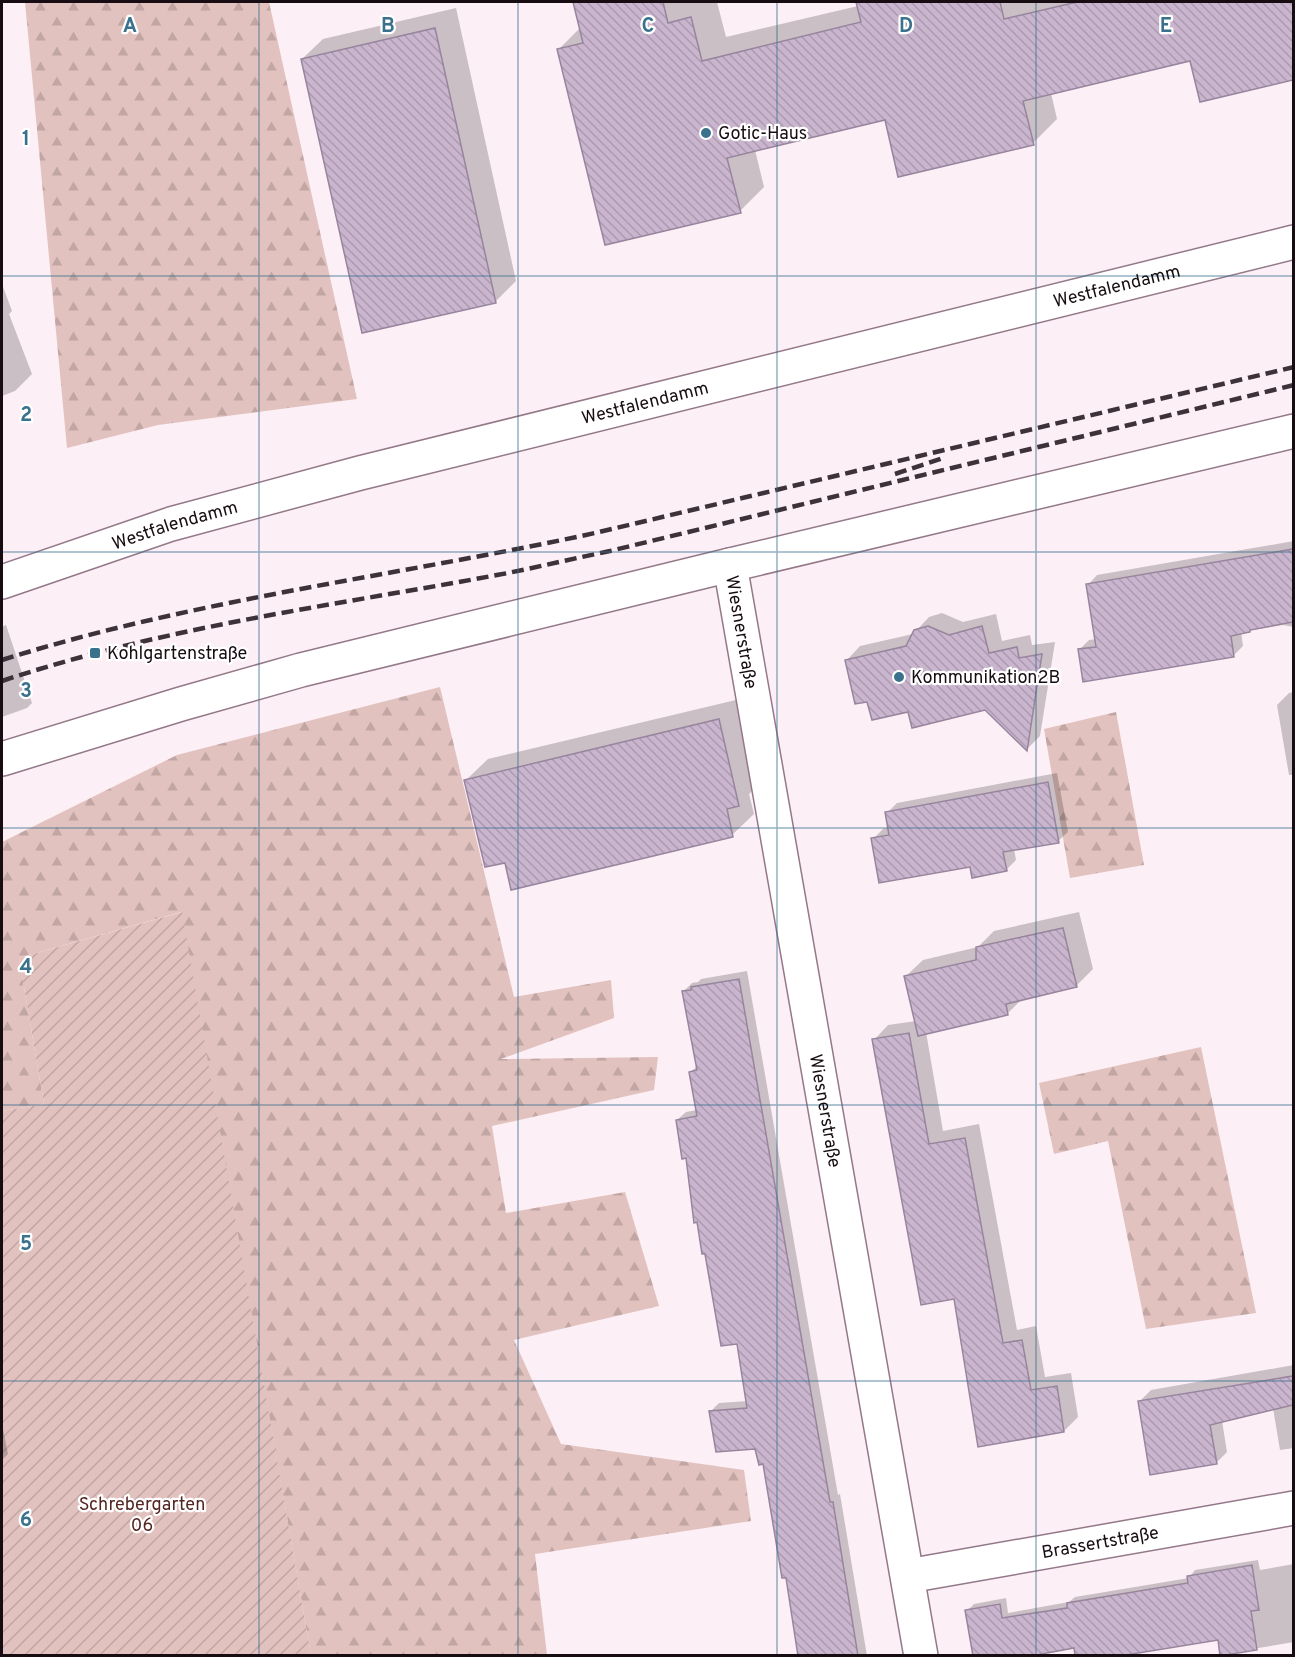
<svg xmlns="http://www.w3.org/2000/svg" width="1295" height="1657" font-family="Overpass,sans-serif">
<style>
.forest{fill:url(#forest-firs)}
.garden{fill:url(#garden-furrows)}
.shadow{fill:#0003}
.building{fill:url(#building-back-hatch);stroke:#98859d;stroke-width:1.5}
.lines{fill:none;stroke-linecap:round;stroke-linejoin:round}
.minor-casing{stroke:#947889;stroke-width:36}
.primary-casing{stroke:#947889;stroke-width:36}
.minor{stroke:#fff;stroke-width:33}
.primary{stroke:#fff;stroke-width:33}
.rail{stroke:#3d3239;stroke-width:4.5;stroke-dasharray:12 6;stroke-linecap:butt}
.grid{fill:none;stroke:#3a718c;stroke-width:1.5;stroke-opacity:0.55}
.poi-dot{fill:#3a718c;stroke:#fff;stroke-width:2}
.labels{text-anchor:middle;stroke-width:4.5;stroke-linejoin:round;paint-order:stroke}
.poi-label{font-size:18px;fill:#160c12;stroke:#fff;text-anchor:start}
.street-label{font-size:18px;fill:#160c12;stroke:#fff}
.park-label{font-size:18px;fill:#552522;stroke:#fff}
.grid-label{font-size:20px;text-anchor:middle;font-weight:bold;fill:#3a718c;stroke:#fff;stroke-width:4.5;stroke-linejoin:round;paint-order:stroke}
</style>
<defs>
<pattern id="forest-firs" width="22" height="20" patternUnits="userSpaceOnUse" patternTransform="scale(1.5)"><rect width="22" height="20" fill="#e2c2bf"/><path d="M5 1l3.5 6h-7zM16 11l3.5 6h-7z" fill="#c1a6a3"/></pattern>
<pattern id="garden-furrows" width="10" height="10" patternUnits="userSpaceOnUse" patternTransform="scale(1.5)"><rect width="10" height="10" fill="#e2c2bf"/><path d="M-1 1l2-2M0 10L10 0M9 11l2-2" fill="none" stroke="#c1a6a3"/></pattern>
<pattern id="building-back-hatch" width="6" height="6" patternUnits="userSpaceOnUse" patternTransform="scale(1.5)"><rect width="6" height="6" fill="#cab5cf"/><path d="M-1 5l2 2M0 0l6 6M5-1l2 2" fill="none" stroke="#ad9ab1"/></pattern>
</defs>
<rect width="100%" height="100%" fill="#fceff6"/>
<g class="forest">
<path d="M 25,2 L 269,2 L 357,399 L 158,425 L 67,448 Z"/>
<path d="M 440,687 L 514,997 L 611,980 L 614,1018 L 501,1059 L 658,1057 L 654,1090 L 492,1126 L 506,1213 L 625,1192 L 659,1306 L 514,1340 L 561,1444 L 744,1470 L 751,1521 L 535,1554 L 547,1655 L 311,1655 L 181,912 L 19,958 L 44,1104 L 2,1111 L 2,842 L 177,755 Z"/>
<path d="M 1116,712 L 1144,865 L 1070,878 L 1044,729 Z"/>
<path d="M 1201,1047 L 1256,1313 L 1146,1329 L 1108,1141 L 1054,1154 L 1039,1083 Z"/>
</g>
<path class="garden" d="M 182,912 L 311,1655 L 2,1655 L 2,1111 L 44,1104 L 19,958 Z"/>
<g class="shadow">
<path d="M 575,2 L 717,2 L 726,37 L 858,6 L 857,2 L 1294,2 L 1294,78 L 1201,100 L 1191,59 L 1051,93 L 1057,119 L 1033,143 L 886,118 L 755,150 L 764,187 L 740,211 L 559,49 L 581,27 Z"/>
<path d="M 456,8 L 516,281 L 495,302 L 302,59 L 323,39 Z"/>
<path d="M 2,284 L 12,311 L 9,314 L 32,374 L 15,391 L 2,396 Z"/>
<path d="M 1294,541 L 1294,627 L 1283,625 L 1241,632 L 1243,646 L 1234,655 L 1079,650 L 1089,640 L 1097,639 L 1088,585 L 1097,575 Z"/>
<path d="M 942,613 L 963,622 L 996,614 L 1002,641 L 1030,635 L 1032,645 L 1055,642 L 1040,736 L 1027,749 L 986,709 L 909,710 L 868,700 L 847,660 L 860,646 L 913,634 L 929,617 Z"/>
<path d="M 6,625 L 32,703 L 27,708 L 2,717 L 2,627 Z"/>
<path d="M 1294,692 L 1294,775 L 1289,775 L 1277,705 L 1289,693 Z"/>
<path d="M 740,699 L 760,783 L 749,794 L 754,814 L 732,835 L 506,861 L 466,780 L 488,759 Z"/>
<path d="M 1057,773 L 1068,832 L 1058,841 L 1014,849 L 1016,860 L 1006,870 L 971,865 L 873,839 L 883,829 L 890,827 L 887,813 L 897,803 Z"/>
<path d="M 1079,912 L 1093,969 L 1076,986 L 1023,998 L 1008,1013 L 926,1032 L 943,1131 L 979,1124 L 1017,1330 L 1036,1326 L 1045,1377 L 1071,1373 L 1078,1417 L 1064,1431 L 955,1297 L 874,1040 L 888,1025 L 916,1021 L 906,976 L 923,960 L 978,947 L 994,931 Z"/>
<path d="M 747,971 L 838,1495 L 840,1494 L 867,1656 L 800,1656 L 787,1576 L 764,1463 L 757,1448 L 711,1411 L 719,1403 L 748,1401 L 739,1343 L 677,1120 L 686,1112 L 697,1110 L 691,1072 L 698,1065 L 684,991 L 692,983 L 698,982 L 701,979 Z"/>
<path d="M 1294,1365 L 1294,1448 L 1280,1450 L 1273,1408 L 1222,1421 L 1227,1452 L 1216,1463 L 1139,1402 L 1151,1390 Z"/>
<path d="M 2,1424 L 8,1454 L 2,1460 Z"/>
<path d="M 1258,1560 L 1260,1570 L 1294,1564 L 1294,1642 L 1222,1654 L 1219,1638 L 1075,1647 L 967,1611 L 974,1604 L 1006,1598 L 1008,1613 L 1069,1602 L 1075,1597 L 1189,1578 L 1195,1570 Z"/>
</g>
<g class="building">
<path d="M 573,2 L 663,2 L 668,23 L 691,17 L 702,61 L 861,22 L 856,2 L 1000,2 L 1004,19 L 1077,2 L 1293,2 L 1293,80 L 1200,102 L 1190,61 L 1023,101 L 1034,145 L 898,177 L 885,120 L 727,158 L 741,213 L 605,245 L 557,49 L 583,43 Z"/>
<path d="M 435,28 L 496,303 L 362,333 L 301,59 Z"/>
<path d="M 1293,549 L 1293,622 L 1250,630 L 1250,632 L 1231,636 L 1234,657 L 1083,682 L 1078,649 L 1096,647 L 1086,584 Z"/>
<path d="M 928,626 L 949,635 L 982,626 L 989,653 L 1017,647 L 1019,658 L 1042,654 L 1027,751 L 985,710 L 912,728 L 908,712 L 872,720 L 867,702 L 855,704 L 845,660 L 906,646 L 914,630 Z"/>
<path d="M 719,719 L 739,806 L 727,809 L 733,837 L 511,890 L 505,863 L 485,867 L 464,780 Z"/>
<path d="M 1048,782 L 1059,843 L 1003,852 L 1007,871 L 972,878 L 970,867 L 879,883 L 871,838 L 889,835 L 885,812 Z"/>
<path d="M 1063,928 L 1077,987 L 1006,1004 L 1008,1015 L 918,1036 L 904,976 L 976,960 L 976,947 Z"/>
<path d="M 739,979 L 830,1502 L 833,1502 L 858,1656 L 798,1656 L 786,1578 L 782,1578 L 763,1464 L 759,1465 L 755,1449 L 716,1452 L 709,1411 L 747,1408 L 737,1344 L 721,1346 L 705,1254 L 702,1254 L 697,1222 L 694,1223 L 686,1158 L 682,1159 L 676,1120 L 697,1116 L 689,1072 L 697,1070 L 682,991 L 691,990 L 691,987 Z"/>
<path d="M 909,1033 L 929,1144 L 965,1138 L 1003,1343 L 1022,1340 L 1031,1390 L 1057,1386 L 1064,1432 L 978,1447 L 954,1299 L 921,1305 L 872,1039 Z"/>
<path d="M 1293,1376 L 1293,1405 L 1210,1425 L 1217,1464 L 1150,1475 L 1138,1401 Z"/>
<path d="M 1252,1565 L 1259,1610 L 1251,1611 L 1257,1650 L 1220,1656 L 1218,1640 L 1120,1656 L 1075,1656 L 1074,1648 L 1031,1656 L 973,1656 L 965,1610 L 1000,1604 L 1002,1618 L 1067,1608 L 1067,1603 L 1188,1583 L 1187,1576 Z"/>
</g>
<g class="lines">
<g class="minor-casing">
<g id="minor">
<path id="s1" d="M 730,565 L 921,1656"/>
<path id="s2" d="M 908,1576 L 1294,1508"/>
</g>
</g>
<g class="primary-casing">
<g id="primary">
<path id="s3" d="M 2,582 L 171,524 L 360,473 L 1294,242"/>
<path d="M 2,759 L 181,704 L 301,670 L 730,565 L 1294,431"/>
</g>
</g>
<use href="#minor" class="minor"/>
<use href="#primary" class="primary"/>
<g class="rail">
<path d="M 895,474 L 943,458"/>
<path d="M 2,660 C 195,599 397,576 595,533 L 1294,367"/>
<path d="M 2,681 C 166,626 338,605 508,573 C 542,566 576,558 610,551 L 1294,385"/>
</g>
</g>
<path class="grid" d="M 259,2 L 259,1656M 518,2 L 518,1656M 777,2 L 777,1656M 1036,2 L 1036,1656M 2,276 L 1294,276M 2,552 L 1294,552M 2,828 L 1294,828M 2,1105 L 1294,1105M 2,1381 L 1294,1381"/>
<g class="poi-dot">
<circle cx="706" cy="133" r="6"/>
<rect x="89" y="647" width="12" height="12" rx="3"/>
<circle cx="899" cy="677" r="6"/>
</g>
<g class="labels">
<g class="poi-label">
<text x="718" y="139">Gotic-Haus</text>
<text x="107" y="659">Kohlgartenstraße</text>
<text x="911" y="683">Kommunikation2B</text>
</g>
<g class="street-label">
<text dy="6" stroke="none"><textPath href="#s3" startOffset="1154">Westfalendamm</textPath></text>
<text dy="6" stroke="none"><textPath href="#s3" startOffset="668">Westfalendamm</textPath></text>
<text dy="6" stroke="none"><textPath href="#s3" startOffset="182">Westfalendamm</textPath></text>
<text dy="6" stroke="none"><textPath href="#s1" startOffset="68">Wiesnerstraße</textPath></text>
<text dy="6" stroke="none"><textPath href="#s1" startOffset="554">Wiesnerstraße</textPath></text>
<text dy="6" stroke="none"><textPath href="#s2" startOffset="195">Brassertstraße</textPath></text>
</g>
<g class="park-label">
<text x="142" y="1510">Schrebergarten<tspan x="142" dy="21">06</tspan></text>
</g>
</g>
<g class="grid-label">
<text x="130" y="32">A</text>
<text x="388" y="32">B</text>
<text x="648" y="32">C</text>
<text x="906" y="32">D</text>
<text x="1166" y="32">E</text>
<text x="26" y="145">1</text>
<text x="26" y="421">2</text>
<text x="26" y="697">3</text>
<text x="26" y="973">4</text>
<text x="26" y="1250">5</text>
<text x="26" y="1526">6</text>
</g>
<rect width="1295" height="1657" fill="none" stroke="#160c12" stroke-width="6"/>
</svg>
